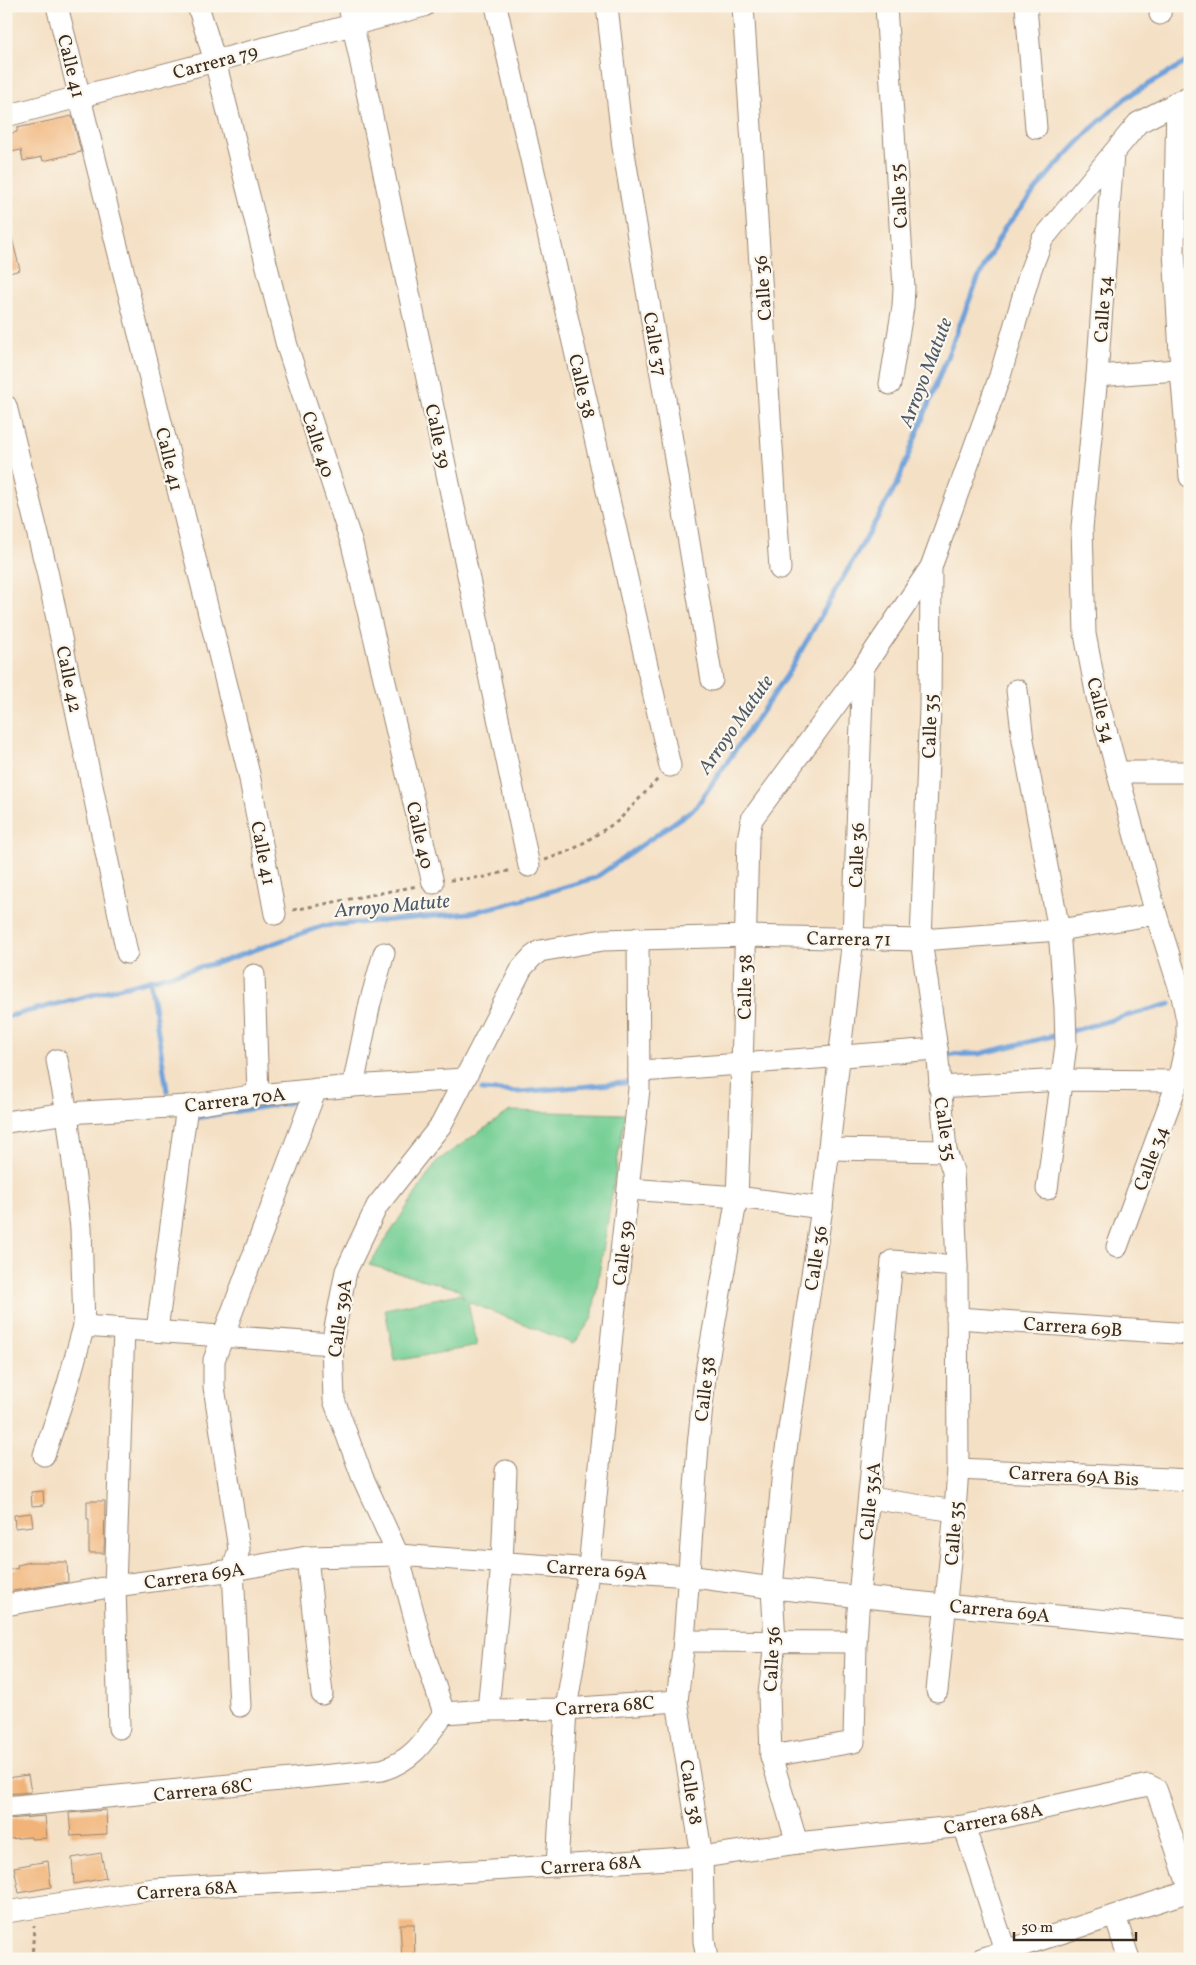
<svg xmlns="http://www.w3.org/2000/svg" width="1196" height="1965" font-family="Vollkorn,serif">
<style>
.green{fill:#76cf95;stroke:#587c5a}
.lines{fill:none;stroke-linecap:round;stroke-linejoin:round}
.stream{stroke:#6ea1d9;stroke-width:5}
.building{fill:#f1b377}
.minor-casing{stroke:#988572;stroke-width:23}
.path{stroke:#988572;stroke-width:3;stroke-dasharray:4 4;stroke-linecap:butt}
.minor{stroke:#fff;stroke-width:21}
.labels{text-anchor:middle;stroke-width:4.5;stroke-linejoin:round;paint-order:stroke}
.street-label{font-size:19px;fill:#3b2a1e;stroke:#fbf7ec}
.water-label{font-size:20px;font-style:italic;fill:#4f5a69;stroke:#fbf7ec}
</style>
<rect width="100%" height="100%" fill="#fbf7ec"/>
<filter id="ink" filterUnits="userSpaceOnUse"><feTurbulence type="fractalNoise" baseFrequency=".02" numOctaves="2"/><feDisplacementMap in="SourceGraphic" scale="10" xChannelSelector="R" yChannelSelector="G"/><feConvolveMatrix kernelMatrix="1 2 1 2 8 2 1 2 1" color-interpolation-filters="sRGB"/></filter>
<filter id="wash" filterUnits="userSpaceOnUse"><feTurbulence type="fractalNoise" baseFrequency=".0096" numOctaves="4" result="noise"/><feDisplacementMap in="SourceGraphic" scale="20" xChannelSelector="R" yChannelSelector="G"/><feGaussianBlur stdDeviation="1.12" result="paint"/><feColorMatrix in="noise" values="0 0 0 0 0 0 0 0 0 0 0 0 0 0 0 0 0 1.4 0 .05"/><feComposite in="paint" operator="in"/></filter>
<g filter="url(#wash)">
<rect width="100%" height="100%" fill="#f4e0c5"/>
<path class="green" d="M 510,1111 L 625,1114 L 592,1318 L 574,1344 L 468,1302 L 477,1346 L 395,1361 L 385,1309 L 459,1294 L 465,1299 L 458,1289 L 369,1265 L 437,1161 Z"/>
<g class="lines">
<g class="stream">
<path d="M 150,979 L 167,1091"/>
<path d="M 6,1017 L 220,962 L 323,926 L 470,913 L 514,902 L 595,878 L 696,807 L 787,675 L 897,484 L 977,281 L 1004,229 L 1052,170 L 1091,129 L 1127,97 L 1190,60"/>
<path d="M 1072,1031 L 1170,1004"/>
<path d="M 942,1055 L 979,1054 L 1061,1034"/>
<path d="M 482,1090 L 519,1092 L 635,1082"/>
<path d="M 195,1118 L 299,1101"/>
</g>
</g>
<g id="blocks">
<g class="building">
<path d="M 72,116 L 81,152 L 43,161 L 42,157 L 23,161 L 21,150 L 6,153 L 6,134 L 17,132 L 17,128 Z"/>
<path d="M 6,234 L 11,234 L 20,270 L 6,274 Z"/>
<path d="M 43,1491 L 44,1505 L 32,1506 L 31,1492 Z"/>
<path d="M 87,1501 L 105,1501 L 104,1553 L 89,1553 L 89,1519 L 87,1519 Z"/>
<path d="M 31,1513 L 33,1526 L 15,1528 L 14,1515 Z"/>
<path d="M 31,1562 L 67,1562 L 68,1582 L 7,1592 L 6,1571 L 18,1568 L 17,1565 Z"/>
<path d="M 28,1775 L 31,1792 L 6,1794 L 6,1778 Z"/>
<path d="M 106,1810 L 107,1834 L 71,1836 L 69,1813 Z"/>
<path d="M 45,1816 L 47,1838 L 31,1839 L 31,1837 L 9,1839 L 8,1819 Z"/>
<path d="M 101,1853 L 106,1878 L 74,1884 L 72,1858 Z"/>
<path d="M 48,1861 L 51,1887 L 19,1893 L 14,1867 Z"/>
<path d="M 400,1924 L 414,1924 L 415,1959 L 402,1959 Z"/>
</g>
</g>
</g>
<g filter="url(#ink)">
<use href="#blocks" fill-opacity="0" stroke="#988572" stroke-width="1"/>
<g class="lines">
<g class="minor-casing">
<g id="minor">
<path d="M 57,6 L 249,774 L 275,914"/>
<path d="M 198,6 L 215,61 L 287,346 L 352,544 L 433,883"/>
<path d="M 349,6 L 529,866"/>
<path d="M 496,6 L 670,766"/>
<path d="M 607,6 L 623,147 L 712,680"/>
<path d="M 743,6 L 780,569"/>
<path d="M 886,6 L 904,288 L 903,307 L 890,384"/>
<path d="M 1026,6 L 1036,128"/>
<path d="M 1160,14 L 1161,6"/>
<path d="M 1177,102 L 1174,251 L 1181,370 L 1190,477"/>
<path d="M 6,116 L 424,6"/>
<path d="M 1113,154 L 1097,376 L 1082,528 L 1085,634 L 1097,697 L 1156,914 L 1182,996 L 1187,1020 L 1187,1040 L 1178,1081 L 1117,1247"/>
<path d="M 1097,376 L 1190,369"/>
<path d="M 6,406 L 47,571 L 127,953"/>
<path d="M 931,567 L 930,708 L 921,940 L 937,1049 L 946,1151 L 953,1171 L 957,1266 L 958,1469 L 955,1511 L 937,1691"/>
<path d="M 1017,690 L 1023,740 L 1059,930 L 1065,1008 L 1066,1045 L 1047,1189"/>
<path d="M 1119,772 L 1190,772"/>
<path d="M 254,975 L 258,1095"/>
<path d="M 639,1071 C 739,1065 838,1056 937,1049"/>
<path d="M 353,1086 L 370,1003 L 384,953"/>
<path d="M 939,1087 L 1062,1080 L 1178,1081"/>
<path d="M 6,1122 L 67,1113 L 187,1106 L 258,1095 L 353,1086 L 464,1079"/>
<path d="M 829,1149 L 946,1151"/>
<path d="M 629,1189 L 737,1197 L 822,1208"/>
<path d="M 957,1318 L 1190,1334"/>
<path d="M 84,1326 L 332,1344"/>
<path d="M 157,1330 L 187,1106"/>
<path d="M 44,1455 L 67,1387 L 84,1326 L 81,1228 L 67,1113 L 57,1060"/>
<path d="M 958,1469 L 1190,1480"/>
<path d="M 870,1498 L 955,1511"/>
<path d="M 307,1557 L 322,1694"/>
<path d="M 6,1605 L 115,1586 L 233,1570 L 307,1557 L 398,1555 L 688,1576 L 772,1588 L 1190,1629"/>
<path d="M 684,1641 L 856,1642"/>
<path d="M 240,1706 L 233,1570 L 239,1549 L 214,1387 L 214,1360 L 316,1089"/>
<path d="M 488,1710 L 502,1563 L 506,1471"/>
<path d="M 444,1713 L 488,1710 L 566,1709 L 677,1701"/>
<path d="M 119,1728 L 115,1586 L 124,1329"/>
<path d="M 771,1756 L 854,1742 L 856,1642 L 859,1596 L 892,1261 L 957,1266"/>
<path d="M 6,1807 L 382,1770 C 414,1760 425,1740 444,1713 L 424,1653 L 398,1555 L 362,1476 L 334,1400 L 332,1344 L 346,1271 L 377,1206 L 441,1125 L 522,968 L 532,957 L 540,951 L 603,940 L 746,936 L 921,940 L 1059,930 L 1156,914"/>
<path d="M 964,1826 L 1008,1959"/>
<path d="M 797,1843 L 771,1756 L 769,1694 L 775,1642 L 772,1588 L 783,1470 L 822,1208 L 853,938 L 863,668"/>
<path d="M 557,1866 L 566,1709 L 589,1568 L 612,1334 L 639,1089 L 638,938"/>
<path d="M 6,1912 L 154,1889 L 345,1879 L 702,1857 L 797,1843 L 964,1826 L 1148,1785 L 1156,1789 L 1161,1803 L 1190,1891"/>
<path d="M 1115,1916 L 1129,1959"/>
<path d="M 707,1959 L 704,1941 L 702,1857 L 677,1701 L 684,1641 L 698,1446 L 705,1377 L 737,1197 L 742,1070 L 748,839 L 752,819 L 863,668 L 931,567 L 1000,376 L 1031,269 L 1042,240 L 1138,123 L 1190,96"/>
<path d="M 981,1959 L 1190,1891"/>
</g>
</g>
<g class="path">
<path d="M 545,860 L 572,850 L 618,821 L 658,779"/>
<path d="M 450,880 L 485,877 L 512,870"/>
<path d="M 293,910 L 417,886"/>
<path d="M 32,1959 L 34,1926"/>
</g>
<use href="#minor" class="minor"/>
</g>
</g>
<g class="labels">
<g class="street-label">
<text transform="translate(215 61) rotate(-15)" y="7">Carrera 79</text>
<text transform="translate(72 66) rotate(76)" y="7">Calle 41</text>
<text transform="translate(898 196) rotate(-94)" y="7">Calle 35</text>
<text transform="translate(762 288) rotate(-94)" y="7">Calle 36</text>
<text transform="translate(1102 309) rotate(-86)" y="7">Calle 34</text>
<text transform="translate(656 344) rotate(80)" y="7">Calle 37</text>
<text transform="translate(583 386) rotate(77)" y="7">Calle 38</text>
<text transform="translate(439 436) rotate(78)" y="7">Calle 39</text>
<text transform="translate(319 444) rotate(72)" y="7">Calle 40</text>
<text transform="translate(170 459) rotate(76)" y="7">Calle 41</text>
<text transform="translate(70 679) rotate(78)" y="7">Calle 42</text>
<text transform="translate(1102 710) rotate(76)" y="7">Calle 34</text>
<text transform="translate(929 726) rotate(-88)" y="7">Calle 35</text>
<text transform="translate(421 835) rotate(77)" y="7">Calle 40</text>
<text transform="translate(264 853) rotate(79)" y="7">Calle 41</text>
<text transform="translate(856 855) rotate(-88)" y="7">Calle 36</text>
<text transform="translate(849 938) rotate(1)" y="7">Carrera 71</text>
<text transform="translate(744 987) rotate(-89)" y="7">Calle 38</text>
<text transform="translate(235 1099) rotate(-7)" y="7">Carrera 70A</text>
<text transform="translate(946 1129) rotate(81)" y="7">Calle 35</text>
<text transform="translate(1150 1158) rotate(-70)" y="7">Calle 34</text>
<text transform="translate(622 1253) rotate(-83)" y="7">Calle 39</text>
<text transform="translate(815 1258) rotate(-81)" y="7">Calle 36</text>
<text transform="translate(339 1318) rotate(-82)" y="7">Calle 39A</text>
<text transform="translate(1073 1326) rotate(4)" y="7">Carrera 69B</text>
<text transform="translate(704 1389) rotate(-83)" y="7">Calle 38</text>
<text transform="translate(1074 1475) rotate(3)" y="7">Carrera 69A Bis</text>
<text transform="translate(869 1501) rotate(-84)" y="7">Calle 35A</text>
<text transform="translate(953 1533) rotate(-85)" y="7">Calle 35</text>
<text transform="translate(597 1569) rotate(4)" y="7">Carrera 69A</text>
<text transform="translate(194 1575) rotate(-8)" y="7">Carrera 69A</text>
<text transform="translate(1000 1610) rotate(6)" y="7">Carrera 69A</text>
<text transform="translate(771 1659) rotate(-87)" y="7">Calle 36</text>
<text transform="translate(605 1705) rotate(-4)" y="7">Carrera 68C</text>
<text transform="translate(203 1789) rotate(-6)" y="7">Carrera 68C</text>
<text transform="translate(692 1792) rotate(81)" y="7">Calle 38</text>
<text transform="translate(993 1818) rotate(-11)" y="7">Carrera 68A</text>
<text transform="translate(591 1864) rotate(-4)" y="7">Carrera 68A</text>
<text transform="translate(187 1889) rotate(-4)" y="7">Carrera 68A</text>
</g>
<g class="water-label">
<text transform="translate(925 372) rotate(-69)" y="7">Arroyo Matute</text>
<text transform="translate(735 724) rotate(-55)" y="7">Arroyo Matute</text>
<text transform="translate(392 905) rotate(-5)" y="7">Arroyo Matute</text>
</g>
</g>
<rect width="1196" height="1965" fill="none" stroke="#fbf7ec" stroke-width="25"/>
<path d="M1014 1932v8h122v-8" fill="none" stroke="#3b2a1e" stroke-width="2.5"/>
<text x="1021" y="1932" font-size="15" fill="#3b2a1e" stroke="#fbf7ec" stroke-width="4" paint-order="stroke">50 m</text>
</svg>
